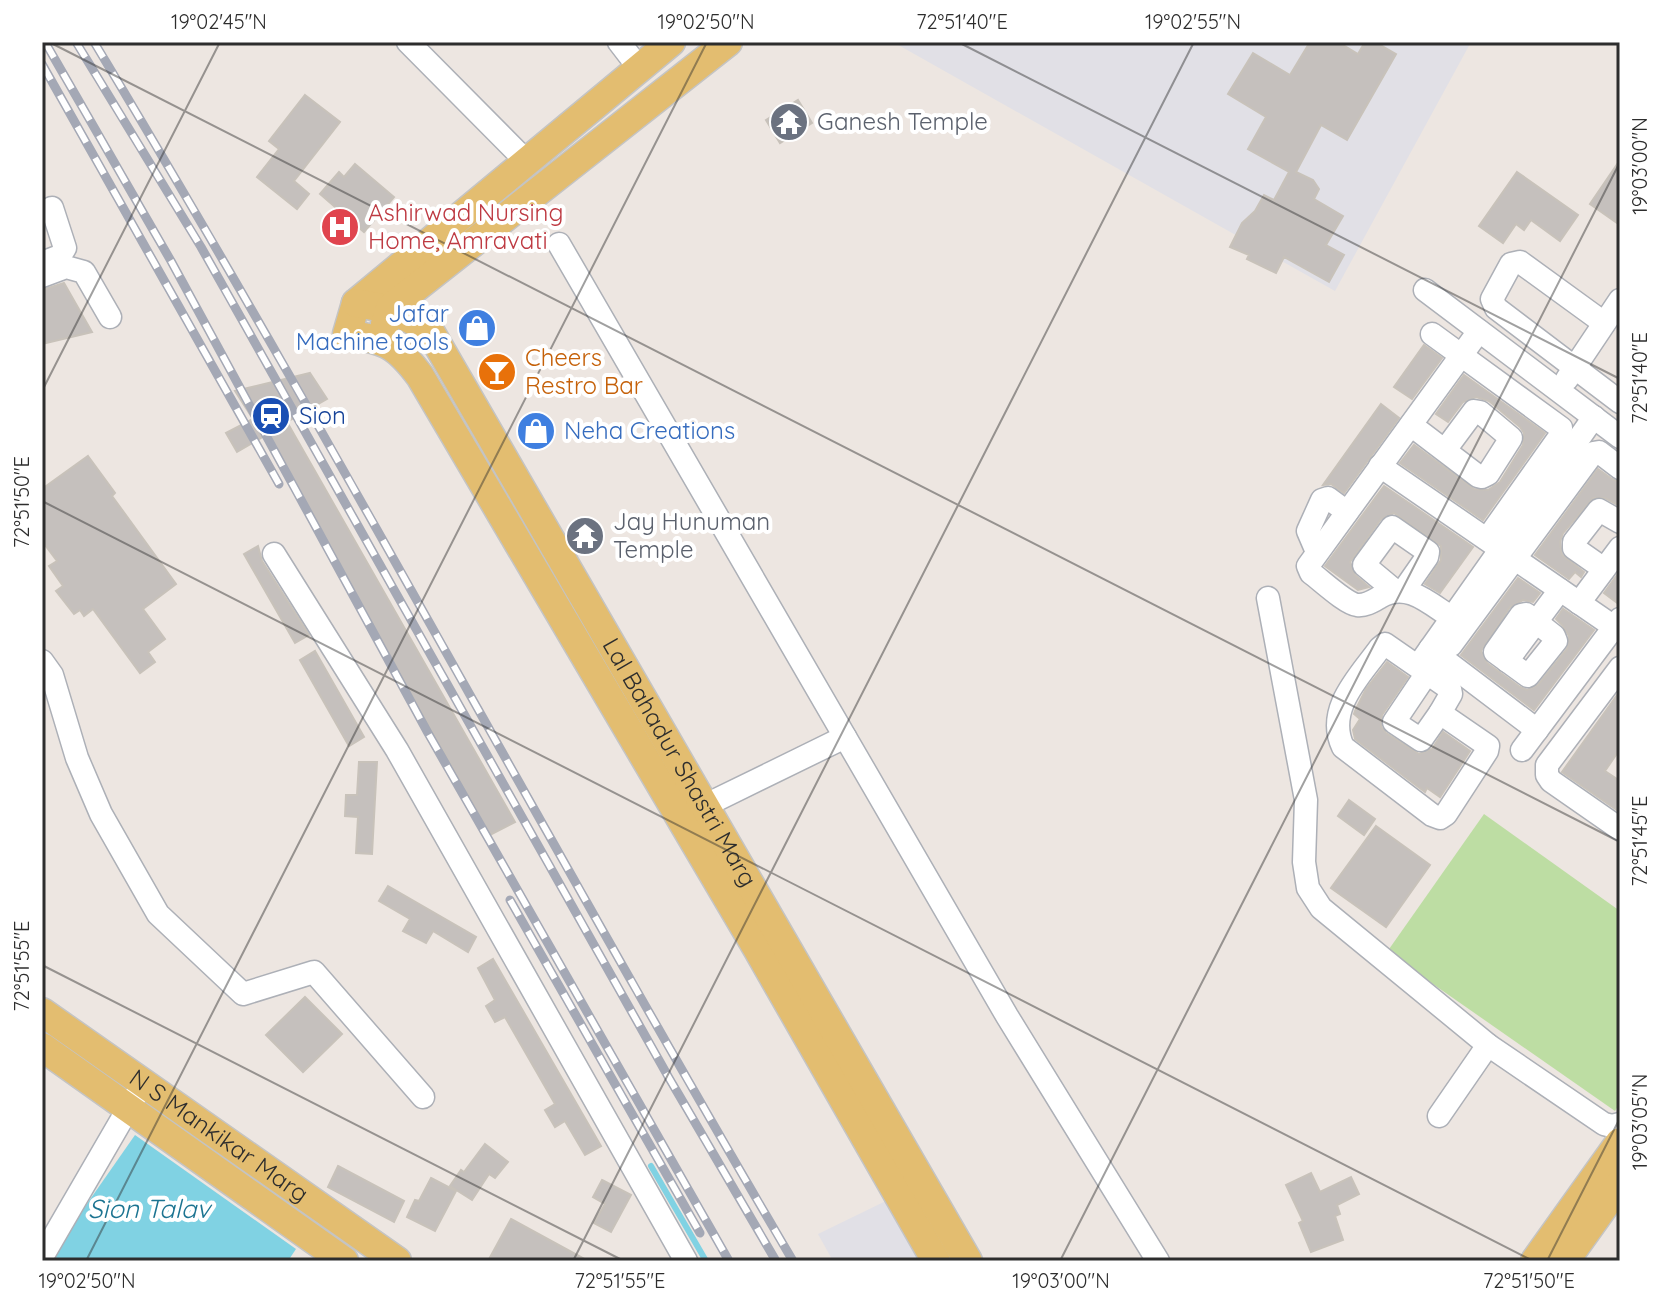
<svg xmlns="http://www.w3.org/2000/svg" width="1662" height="1303" font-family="Quicksand,sans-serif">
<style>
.industrial{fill:#e1e0e6}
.green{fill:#bddda3}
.water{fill:#80d2e3}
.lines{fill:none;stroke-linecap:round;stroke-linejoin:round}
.stream{stroke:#80d2e3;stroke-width:6}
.building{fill:#c5c0bd;stroke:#c8c2ba;stroke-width:2}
.minor-casing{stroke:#adb0b7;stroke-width:25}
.major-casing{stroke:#c4c4c4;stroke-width:31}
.minor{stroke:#fff;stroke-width:22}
.major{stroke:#e3bd70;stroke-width:28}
.rail-casing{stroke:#a4a8b5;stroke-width:9}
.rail{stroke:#fff;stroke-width:6;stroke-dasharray:18;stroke-linecap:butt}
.ticks{fill:none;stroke:#2d2d2d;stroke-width:2;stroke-opacity:0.45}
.labels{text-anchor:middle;stroke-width:8;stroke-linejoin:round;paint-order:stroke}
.worship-label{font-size:24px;fill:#5b616d;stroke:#fff;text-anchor:start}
.health-label{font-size:24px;fill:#be3a42;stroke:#fff;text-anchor:start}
.shop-label{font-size:24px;fill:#366cbe;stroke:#fff;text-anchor:end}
.food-label{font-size:24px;fill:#c56008;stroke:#fff;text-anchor:start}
.transit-label{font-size:24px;fill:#164399;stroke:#fff;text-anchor:start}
.street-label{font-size:24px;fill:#2d2d2d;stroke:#fff}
.water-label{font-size:26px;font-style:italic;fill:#1c7491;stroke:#fff}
.neatline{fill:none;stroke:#2d2d2d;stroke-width:3}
.ticks-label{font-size:20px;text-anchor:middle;fill:#2d2d2d}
</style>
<rect width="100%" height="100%" fill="#ede6e1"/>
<g class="industrial">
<path d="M 893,42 L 1471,42 L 1335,291 Z"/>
<path d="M 892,1198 L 930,1261 L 833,1261 L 818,1234 Z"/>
</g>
<path class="green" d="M 1484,814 L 1620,911 L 1620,1103 L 1615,1111 L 1387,952 Z"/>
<path class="water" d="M 135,1135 L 296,1249 L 288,1261 L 47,1261 Z"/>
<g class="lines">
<path class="stream" d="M 651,1166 L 706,1261"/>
</g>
<g class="building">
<path d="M 1310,42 L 1338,42 L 1358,54 L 1365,42 L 1375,42 L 1396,54 L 1347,140 L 1321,125 L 1296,172 L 1313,180 L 1319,189 L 1314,199 L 1343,216 L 1326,245 L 1344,255 L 1329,282 L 1284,257 L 1276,273 L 1247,259 L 1249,255 L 1230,247 L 1242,223 L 1255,211 L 1264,195 L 1274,200 L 1289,172 L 1248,149 L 1266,117 L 1228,94 L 1253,53 L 1290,75 Z"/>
<path d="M 305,95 L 340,122 L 294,181 L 309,194 L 297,209 L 257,177 L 279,149 L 269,141 Z"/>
<path d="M 798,100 L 812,123 L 780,143 L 766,120 Z"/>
<path d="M 1620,160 L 1620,225 L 1590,204 Z"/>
<path d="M 355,164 L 394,197 L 364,232 L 320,194 L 339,172 L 344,177 Z"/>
<path d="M 1517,172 L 1578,215 L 1560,241 L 1531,220 L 1524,230 L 1516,224 L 1503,243 L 1479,226 Z"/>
<path d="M 64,283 L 92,332 L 42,344 L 42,290 Z"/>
<path d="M 1424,345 L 1442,358 L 1412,399 L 1394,387 Z"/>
<path d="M 310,373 L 327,399 L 287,422 L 515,822 L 490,835 L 266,435 L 237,452 L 226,433 L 253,419 L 235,391 Z"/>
<path d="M 1464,375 L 1545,433 L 1483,520 L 1400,463 L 1414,445 L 1474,489 L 1488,490 L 1500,482 L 1523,445 L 1524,433 L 1520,427 L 1489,401 L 1476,397 L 1463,402 L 1448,422 L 1436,414 Z"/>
<path d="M 1381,404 L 1399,418 L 1344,493 L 1331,484 L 1323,485 Z"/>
<path d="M 88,456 L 115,493 L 112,496 L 176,584 L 143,609 L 165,639 L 148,652 L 155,662 L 140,673 L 93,609 L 84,616 L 80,610 L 74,614 L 56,591 L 63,586 L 49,566 L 57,561 L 42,541 L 42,489 Z"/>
<path d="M 1598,469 L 1612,479 L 1620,482 L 1620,506 L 1605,498 L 1593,498 L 1563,533 L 1560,542 L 1562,555 L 1584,572 L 1581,577 L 1575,572 L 1569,579 L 1535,555 Z"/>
<path d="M 1384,486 L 1473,547 L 1440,593 L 1425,584 L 1441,560 L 1441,546 L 1394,513 L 1381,519 L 1350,562 L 1355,575 L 1369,587 L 1358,590 L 1325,566 Z"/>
<path d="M 589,520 L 601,540 L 581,552 L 569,531 Z"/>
<path d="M 258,546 L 262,561 L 309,635 L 295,643 L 244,554 Z"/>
<path d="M 1620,571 L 1620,605 L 1604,593 Z"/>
<path d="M 1518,578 L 1540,593 L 1533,602 L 1523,600 L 1510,607 L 1481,651 L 1487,663 L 1520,687 L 1527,690 L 1538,685 L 1567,649 L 1569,636 L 1563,626 L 1556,619 L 1563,609 L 1594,630 L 1534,710 L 1461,655 Z"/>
<path d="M 315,651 L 364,737 L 349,746 L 300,660 Z"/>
<path d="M 1387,662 L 1408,677 L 1382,715 L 1381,727 L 1386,733 L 1419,754 L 1432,749 L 1443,732 L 1470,751 L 1440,797 L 1427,788 L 1425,792 L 1355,739 L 1353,730 L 1360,719 L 1354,714 L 1355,711 L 1366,689 Z"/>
<path d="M 1620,691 L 1620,749 L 1605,771 L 1620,781 L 1620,812 L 1562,772 Z"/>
<path d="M 359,762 L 377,762 L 372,854 L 356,853 L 358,817 L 345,816 L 346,795 L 357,795 Z"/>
<path d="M 1349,800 L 1375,819 L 1364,835 L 1338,816 Z"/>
<path d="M 1376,826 L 1430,865 L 1386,927 L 1331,888 Z"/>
<path d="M 388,886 L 476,937 L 468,952 L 433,931 L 426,943 L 403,931 L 410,919 L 379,901 Z"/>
<path d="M 493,959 L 601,1146 L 585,1155 L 565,1121 L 555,1127 L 545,1110 L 555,1104 L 505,1017 L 495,1022 L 486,1006 L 495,1000 L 478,968 Z"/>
<path d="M 305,997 L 342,1034 L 303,1072 L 266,1035 Z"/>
<path d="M 485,1144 L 508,1162 L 495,1178 L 489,1174 L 472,1200 L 450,1186 L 461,1170 L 464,1172 Z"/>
<path d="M 338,1166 L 404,1201 L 394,1222 L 328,1187 Z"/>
<path d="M 1311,1173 L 1320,1192 L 1351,1177 L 1359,1194 L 1337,1205 L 1340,1214 L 1335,1216 L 1343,1240 L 1311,1252 L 1299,1223 L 1303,1221 L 1286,1185 Z"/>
<path d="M 431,1178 L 456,1191 L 435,1231 L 407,1217 L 415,1200 L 419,1201 Z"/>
<path d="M 602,1180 L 631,1195 L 611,1232 L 594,1223 L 605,1204 L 593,1197 Z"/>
<path d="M 511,1219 L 588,1261 L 488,1261 Z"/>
</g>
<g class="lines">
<g class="minor-casing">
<g id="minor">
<path d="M 408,42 L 526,161"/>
<path d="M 619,42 L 639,68"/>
<path d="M 559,244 L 1007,1016 L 1158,1261"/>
<path d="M 42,263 L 60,256 L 65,248 L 52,208"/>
<path d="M 42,276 L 66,267 L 84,272 L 110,317"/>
<path d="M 1425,290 L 1620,437"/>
<path d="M 1604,323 L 1520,262 L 1511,264 L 1492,299 L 1496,308 L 1620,402"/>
<path d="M 1432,334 L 1561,428 L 1560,436 L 1487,539"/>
<path d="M 1567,379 L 1620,300"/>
<path d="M 1411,425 L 1478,476 L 1482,477 L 1488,474 L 1511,438 L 1480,412 L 1474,411 L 1445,450"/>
<path d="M 1380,466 L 1620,631"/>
<path d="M 1317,552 L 1308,531 L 1322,500 L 1328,498 L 1347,512"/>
<path d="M 274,554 L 397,750 L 686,1261"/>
<path d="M 1604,569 L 1574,548 L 1574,542 L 1599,510 L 1620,522"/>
<path d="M 1394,590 L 1364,565 L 1392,527 L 1428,552 L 1427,557 L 1404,590"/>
<path d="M 1268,598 L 1306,800 L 1304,862 L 1308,888 L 1321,908 L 1488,1045 L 1604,1124 L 1612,1126 L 1620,1124"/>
<path d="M 1579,603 L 1620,548"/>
<path d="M 1526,614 L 1554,636 L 1556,641 L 1528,676 L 1495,652 L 1521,615 Z"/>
<path d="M 1452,618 C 1429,603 1407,581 1380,597 C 1373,601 1366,606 1357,605 C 1345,603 1322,581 1311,573 L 1308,566 L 1479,331"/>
<path d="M 1385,644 L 1450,689 L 1451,694 L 1440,713 L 1488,746 L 1487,751 L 1446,814 L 1440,818 L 1432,815 L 1343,747 C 1325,709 1360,676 1380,648 Z"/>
<path d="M 1451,645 L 1593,453 L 1599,452 L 1620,468"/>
<path d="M 1430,649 L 1537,730"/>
<path d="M 42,661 L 52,675 L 77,758 L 101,814 L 158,914 L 243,994 L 314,972 L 423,1097"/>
<path d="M 1507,661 L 1560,590"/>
<path d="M 1418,666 L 1594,417"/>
<path d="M 1620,668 L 1547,765 L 1547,775 L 1551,781 L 1620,829"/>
<path d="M 1427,673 L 1394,722 L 1421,740 L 1440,713"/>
<path d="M 1522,750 L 1620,619"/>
<path d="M 706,805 L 845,737"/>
<path d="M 1439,1116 L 1488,1045"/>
<path d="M 42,1257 L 136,1095"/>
</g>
</g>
<g class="major-casing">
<g id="major">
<path d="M 671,42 L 356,303 L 347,334 C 385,340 396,344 420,376 L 758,950 L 936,1261"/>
<path id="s1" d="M 356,303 C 388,308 405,313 431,333 L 968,1261"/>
<path d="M 385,324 L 390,308 L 728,42"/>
<path id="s2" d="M 42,1012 L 397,1261"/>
<path d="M 42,1047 L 344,1261"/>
<path d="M 1535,1261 L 1620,1142"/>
<path d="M 1565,1261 L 1620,1184"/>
</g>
</g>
<use href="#minor" class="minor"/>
<use href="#major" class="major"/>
<g class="rail-casing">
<g id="rail">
<path d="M 45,42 L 171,261 L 428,733 L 729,1261"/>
<path d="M 76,42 L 201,247 L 669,1078 L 776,1261"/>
<path d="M 94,42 C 336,443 555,857 793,1261"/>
<path d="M 42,64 L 279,484"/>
<path d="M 510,900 L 700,1233"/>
</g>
</g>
<use href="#rail" class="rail"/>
</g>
<path class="ticks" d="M 49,42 L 1620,842M 958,42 L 1620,379M 42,391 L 220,42M 42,501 L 1533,1261M 42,965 L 624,1261M 86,1261 L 707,42M 573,1261 L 1194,42M 1060,1261 L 1620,162M 1547,1261 L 1620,1118"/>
<defs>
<g id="temple-disc" transform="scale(2)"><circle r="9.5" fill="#6b7280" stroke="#fff"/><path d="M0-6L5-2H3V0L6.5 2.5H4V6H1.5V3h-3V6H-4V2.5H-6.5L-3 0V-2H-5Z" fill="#fff"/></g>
<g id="hospital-disc" transform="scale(2)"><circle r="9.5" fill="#e0444e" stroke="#fff"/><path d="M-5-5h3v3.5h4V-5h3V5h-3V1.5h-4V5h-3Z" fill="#fff"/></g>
<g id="shop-disc" transform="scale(2)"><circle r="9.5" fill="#3f7fe0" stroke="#fff"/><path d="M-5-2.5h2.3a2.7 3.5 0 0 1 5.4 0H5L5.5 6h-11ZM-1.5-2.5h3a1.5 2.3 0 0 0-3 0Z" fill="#fff"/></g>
<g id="bar-disc" transform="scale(2)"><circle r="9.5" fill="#e8710a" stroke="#fff"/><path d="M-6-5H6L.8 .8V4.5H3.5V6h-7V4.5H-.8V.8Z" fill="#fff"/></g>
<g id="station-disc" transform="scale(2)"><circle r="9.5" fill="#1a4fb4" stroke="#fff"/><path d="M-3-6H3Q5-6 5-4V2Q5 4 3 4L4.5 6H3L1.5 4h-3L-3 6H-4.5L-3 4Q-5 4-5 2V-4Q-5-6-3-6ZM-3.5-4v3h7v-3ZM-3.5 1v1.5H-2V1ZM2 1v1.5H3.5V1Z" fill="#fff"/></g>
</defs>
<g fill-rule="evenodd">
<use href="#temple-disc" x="789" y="122"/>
<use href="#hospital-disc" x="340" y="227"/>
<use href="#shop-disc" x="477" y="328"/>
<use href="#bar-disc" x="497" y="372"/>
<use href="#station-disc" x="271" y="416"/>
<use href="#shop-disc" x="536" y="431"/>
<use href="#temple-disc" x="585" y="536"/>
</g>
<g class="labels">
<g class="worship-label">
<text x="817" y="130">Ganesh Temple</text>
<text x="613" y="530">Jay Hunuman<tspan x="613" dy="28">Temple</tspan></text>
</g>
<g class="health-label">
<text x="368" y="221">Ashirwad Nursing<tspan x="368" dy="28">Home, Amravati</tspan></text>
</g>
<g class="shop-label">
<text x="449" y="322">Jafar<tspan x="449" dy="28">Machine tools</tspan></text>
<text x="564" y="439" text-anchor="start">Neha Creations</text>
</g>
<g class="food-label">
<text x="525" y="366">Cheers<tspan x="525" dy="28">Restro Bar</tspan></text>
</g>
<g class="transit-label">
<text x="299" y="424">Sion</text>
</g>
<g class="street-label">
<text dy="8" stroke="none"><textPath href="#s1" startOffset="578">Lal Bahadur Shastri Marg</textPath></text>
<text dy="8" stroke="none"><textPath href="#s2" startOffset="216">N S Mankikar Marg</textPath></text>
</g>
<g class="water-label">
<text x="149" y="1218">Sion Talav</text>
</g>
</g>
<rect width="1662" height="1303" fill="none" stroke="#ffffff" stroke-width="88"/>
<rect x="44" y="44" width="1574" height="1215" class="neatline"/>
<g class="ticks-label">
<text x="219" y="29">19°02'45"N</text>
<text x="706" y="29">19°02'50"N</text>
<text x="962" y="29">72°51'40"E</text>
<text x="1193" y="29">19°02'55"N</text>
<text transform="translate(1640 166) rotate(-90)" y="7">19°03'00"N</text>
<text transform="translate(1640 378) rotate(-90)" y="7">72°51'40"E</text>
<text transform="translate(22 502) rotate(-90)" y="7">72°51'50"E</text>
<text transform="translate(1640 841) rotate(-90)" y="7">72°51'45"E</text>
<text transform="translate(22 966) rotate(-90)" y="7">72°51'55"E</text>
<text transform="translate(1640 1122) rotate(-90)" y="7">19°03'05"N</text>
<text x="87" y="1288">19°02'50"N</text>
<text x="620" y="1288">72°51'55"E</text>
<text x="1061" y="1288">19°03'00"N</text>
<text x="1529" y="1288">72°51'50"E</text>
</g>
</svg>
